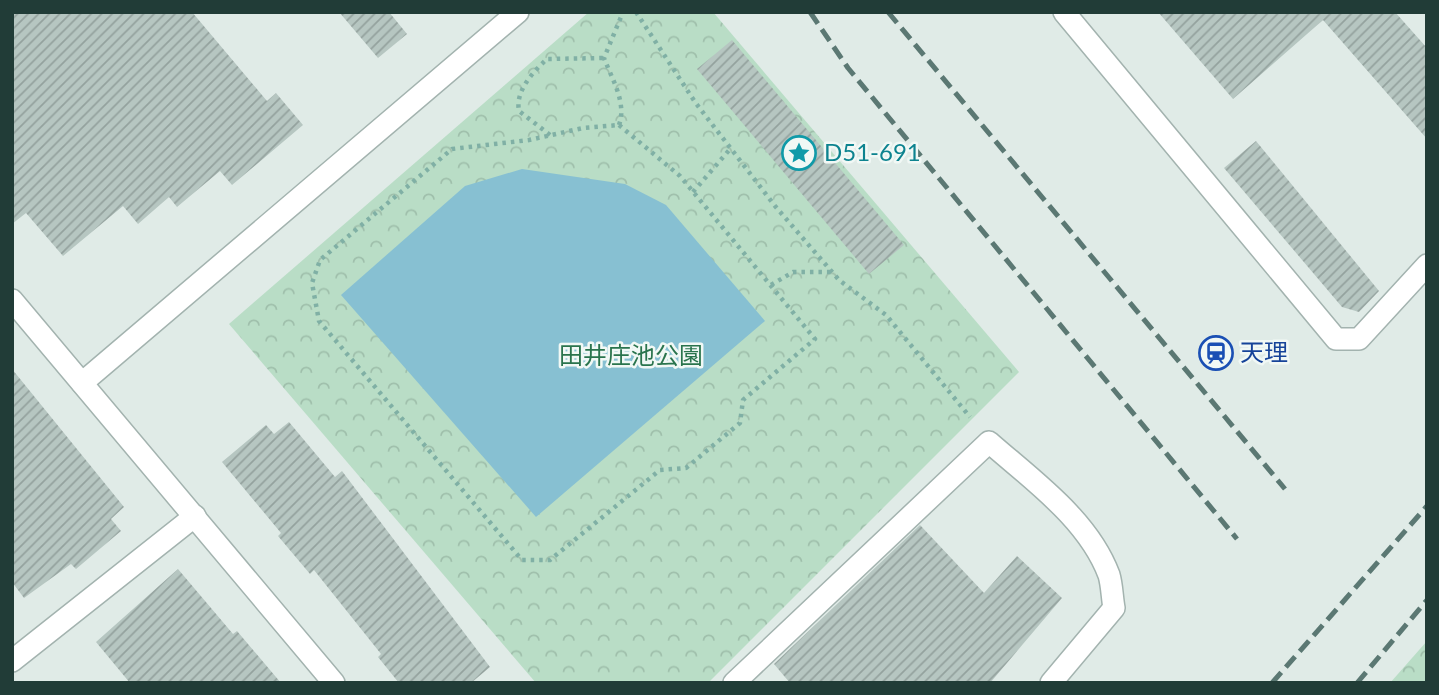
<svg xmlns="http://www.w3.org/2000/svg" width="1439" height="695" font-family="Lato,'Noto Sans JP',sans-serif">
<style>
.forest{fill:url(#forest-crowns)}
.water{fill:#87c0d2}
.building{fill:url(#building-hatch)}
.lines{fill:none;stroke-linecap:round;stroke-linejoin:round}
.minor-casing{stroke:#a3b3af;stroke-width:24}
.path{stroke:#80b0a5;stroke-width:4.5;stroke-dasharray:3.5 5;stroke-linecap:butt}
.minor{stroke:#fff;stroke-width:21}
.rail{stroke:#5b7873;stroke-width:5;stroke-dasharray:14 7;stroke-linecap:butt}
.labels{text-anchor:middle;stroke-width:5;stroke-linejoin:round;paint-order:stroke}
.culture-label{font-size:24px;fill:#0d838f;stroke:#f1f8f5;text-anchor:start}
.transit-label{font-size:24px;fill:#164399;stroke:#f1f8f5;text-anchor:start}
.park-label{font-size:24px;fill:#2a744d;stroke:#f1f8f5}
</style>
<defs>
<pattern id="forest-crowns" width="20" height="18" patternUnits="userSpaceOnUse" patternTransform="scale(1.75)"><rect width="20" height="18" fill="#b9ddc6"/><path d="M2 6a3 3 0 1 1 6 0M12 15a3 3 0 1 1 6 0" fill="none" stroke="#9fbfab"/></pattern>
<pattern id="building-hatch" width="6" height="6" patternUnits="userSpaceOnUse" patternTransform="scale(1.75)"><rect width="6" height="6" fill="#b6c6c1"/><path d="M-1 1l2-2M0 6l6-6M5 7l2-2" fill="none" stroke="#94a29e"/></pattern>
</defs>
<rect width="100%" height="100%" fill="#e0ebe7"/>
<g class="forest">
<path d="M 589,12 L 713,12 L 1019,372 L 708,683 L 536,683 L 229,324 Z"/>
<path d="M 1427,641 L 1427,683 L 1390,683 Z"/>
</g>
<path class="water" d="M 522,169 L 625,184 L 666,205 L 765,321 L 536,517 L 341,295 L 465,186 Z"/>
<g class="building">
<path d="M 12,12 L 192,12 L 267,101 L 276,93 L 303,125 L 232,185 L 220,171 L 177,207 L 169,197 L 138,224 L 123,206 L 63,256 L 26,213 L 12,224 Z"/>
<path d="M 339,12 L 389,12 L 407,34 L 378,58 Z"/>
<path d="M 1158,12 L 1395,12 L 1427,48 L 1427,139 L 1323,20 L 1233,99 Z"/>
<path d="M 732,40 L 904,245 L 869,274 L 697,69 Z"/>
<path d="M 1256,141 L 1379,291 L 1359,312 L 1342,307 L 1224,168 Z"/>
<path d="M 12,369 L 124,507 L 111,519 L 121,531 L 76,569 L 71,564 L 24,598 L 12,582 Z"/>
<path d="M 289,422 L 335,477 L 342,471 L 490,667 L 471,683 L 399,683 L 378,657 L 381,654 L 314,570 L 310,574 L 278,536 L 281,533 L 222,462 L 266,425 L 274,434 Z"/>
<path d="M 920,525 L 984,593 L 1017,556 L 1062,598 L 990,683 L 790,683 L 774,664 Z"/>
<path d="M 178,569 L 233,634 L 237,631 L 281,683 L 130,683 L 96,642 Z"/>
</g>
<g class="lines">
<g class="minor-casing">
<g id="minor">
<path d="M 1064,12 L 1336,339 L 1359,339 L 1427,265"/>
<path d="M 12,300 L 334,683"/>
<path d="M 82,383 L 518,12"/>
<path d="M 12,661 L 195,516"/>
<path d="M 734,683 L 989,442 C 1032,480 1088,519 1109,575 C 1112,585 1112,597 1114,608 L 1051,683"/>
</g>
</g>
<g class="path">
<path d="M 636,12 L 695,102 L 775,206 L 839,280 L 886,315 L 970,417"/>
<path d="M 619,125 L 680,176 L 815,339 L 743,400 L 740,423 L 686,468 L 660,470 L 550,560 L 522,560 L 319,321 L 312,283 L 320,260 L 452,149 L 529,140 L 583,128 Z"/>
<path d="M 619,125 C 627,103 612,79 604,58 L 623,12"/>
<path d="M 550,135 L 519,111 C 515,91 533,72 547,59 L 604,58"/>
<path d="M 693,192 L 731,148"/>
<path d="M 771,285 L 793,272 L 832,272"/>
</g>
<use href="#minor" class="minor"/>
<g class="rail">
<path d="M 810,12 L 848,68 L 1237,539"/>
<path d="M 888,12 L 1285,489"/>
<path d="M 1272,683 L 1427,506"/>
<path d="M 1357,683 L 1427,600"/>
</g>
</g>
<defs>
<g id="sight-ring" transform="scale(1.75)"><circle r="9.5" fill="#f1f8f5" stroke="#0f9aa8" stroke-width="1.5"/><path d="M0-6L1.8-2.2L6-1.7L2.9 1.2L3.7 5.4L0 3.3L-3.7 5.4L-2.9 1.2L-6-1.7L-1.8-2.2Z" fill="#0f9aa8"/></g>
<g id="station-ring" transform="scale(1.75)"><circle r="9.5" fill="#f1f8f5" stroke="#1a4fb4" stroke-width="1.5"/><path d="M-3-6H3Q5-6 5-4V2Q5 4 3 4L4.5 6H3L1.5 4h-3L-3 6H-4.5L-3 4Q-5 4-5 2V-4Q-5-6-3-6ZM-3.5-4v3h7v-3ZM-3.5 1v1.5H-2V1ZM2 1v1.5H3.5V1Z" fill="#1a4fb4"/></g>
</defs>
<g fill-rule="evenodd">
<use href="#sight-ring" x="799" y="153"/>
<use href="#station-ring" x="1216" y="353"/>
</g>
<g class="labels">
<g class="culture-label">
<text x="824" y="161">D51-691</text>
</g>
<g class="transit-label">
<text x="1240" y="361">天理</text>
</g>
<g class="park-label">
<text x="631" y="364">田井庄池公園</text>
</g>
</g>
<rect width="1439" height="695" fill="none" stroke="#213c37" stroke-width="28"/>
</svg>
